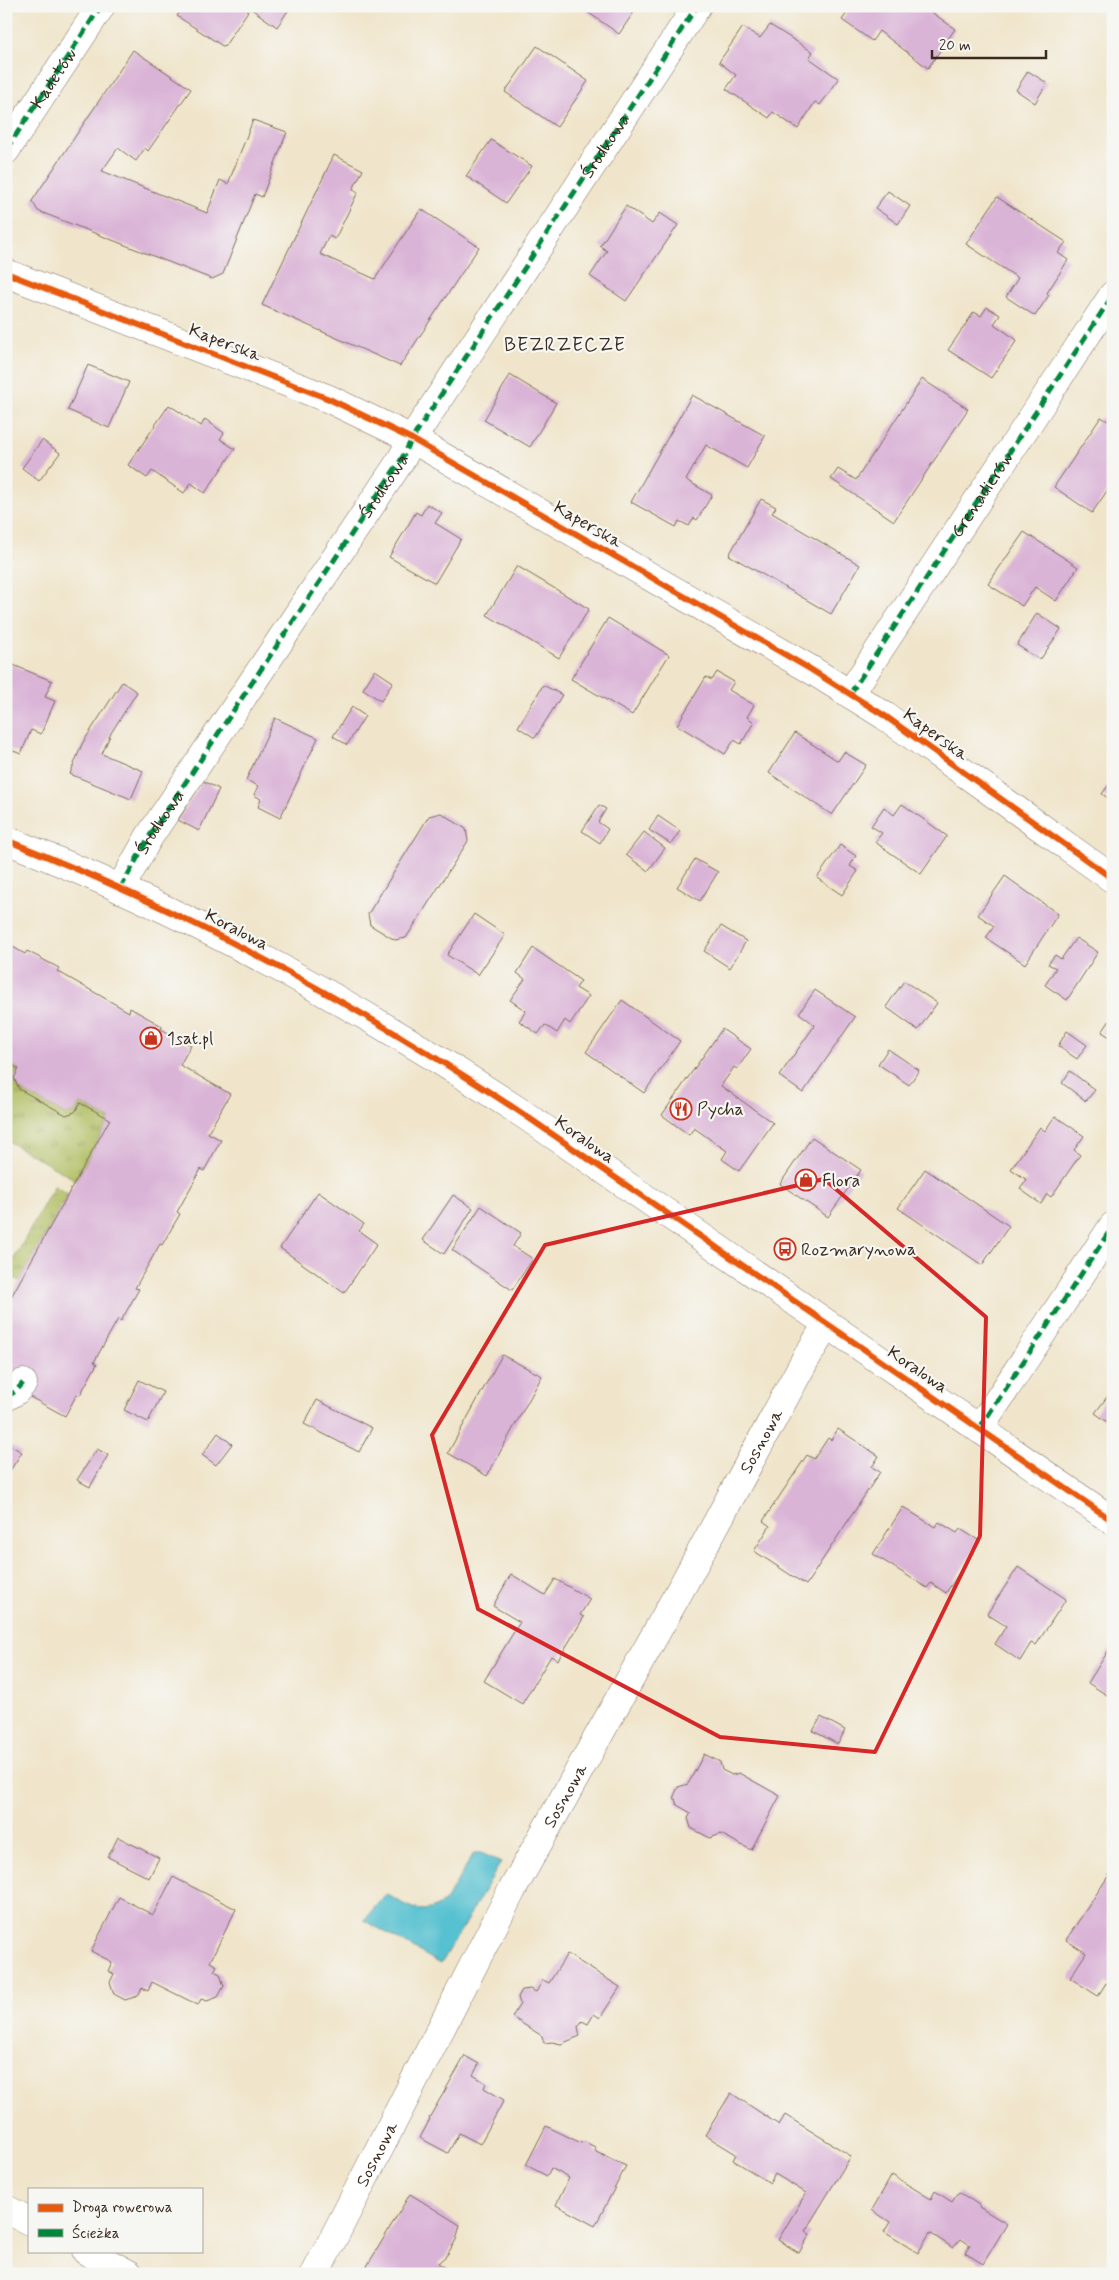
<svg xmlns="http://www.w3.org/2000/svg" width="1119" height="2280" font-family="Mynerve,sans-serif">
<style>
.grass{fill:url(#grass-tufts);stroke:#767440}
.water{fill:#56c1d0;stroke:#487677}
.building{fill:#dab4d7}
.lines{fill:none;stroke-linecap:round;stroke-linejoin:round}
.street-casing{stroke:#7a6b5b;stroke-width:29}
.secondary-casing{stroke:#7a6b5b;stroke-width:29}
.street{stroke:#fff;stroke-width:28}
.secondary{stroke:#fff;stroke-width:28}
.quiet{stroke:#00873e;stroke-width:5;stroke-dasharray:10 5;stroke-linecap:butt}
.cycleway-casing{stroke:#f6f6f2;stroke-width:9}
.cycleway{stroke:#e8590c;stroke-width:6}
.marked{fill:none;stroke:#d62828;stroke-width:4;stroke-linejoin:round}
.labels{text-anchor:middle;stroke-width:4.5;stroke-linejoin:round;paint-order:stroke}
.street-label{font-size:18px;fill:#3b2a1e;stroke:#f6f6f2}
.poi-label{font-size:18px;fill:#3b2a1e;stroke:#f6f6f2;text-anchor:start}
.neighbourhood-label{font-size:19px;letter-spacing:1px;fill:#3b2a1e;stroke:#f6f6f2}
</style>
<defs>
<pattern id="grass-tufts" width="24" height="20" patternUnits="userSpaceOnUse" patternTransform="scale(1.25)"><rect width="24" height="20" fill="#b0be61"/><path d="M3 7l-1-3M5 7V3M7 7l1-3M15 17l-1-3M17 17v-4M19 17l1-3" fill="none" stroke="#909b4f"/></pattern>
</defs>
<rect width="100%" height="100%" fill="#f6f6f2"/>
<filter id="ink" filterUnits="userSpaceOnUse"><feTurbulence type="fractalNoise" baseFrequency=".02" numOctaves="2"/><feDisplacementMap in="SourceGraphic" scale="10" xChannelSelector="R" yChannelSelector="G"/><feConvolveMatrix kernelMatrix="1 2 1 2 8 2 1 2 1" color-interpolation-filters="sRGB"/></filter>
<filter id="wash" filterUnits="userSpaceOnUse"><feTurbulence type="fractalNoise" baseFrequency=".0096" numOctaves="4" result="noise"/><feDisplacementMap in="SourceGraphic" scale="20" xChannelSelector="R" yChannelSelector="G"/><feGaussianBlur stdDeviation="1.12" result="paint"/><feColorMatrix in="noise" values="0 0 0 0 0 0 0 0 0 0 0 0 0 0 0 0 0 1.4 0 .05"/><feComposite in="paint" operator="in"/></filter>
<g filter="url(#wash)">
<rect width="100%" height="100%" fill="#f0e5cb"/>
<g class="grass">
<path d="M 6,1062 L 19,1069 L 14,1078 L 19,1089 L 66,1115 L 75,1112 L 80,1103 L 110,1119 L 76,1180 L 6,1140 Z"/>
<path d="M 54,1186 L 68,1194 L 20,1281 L 6,1274 Z"/>
</g>
<path class="water" d="M 474,1853 L 481,1853 L 501,1862 L 441,1964 L 364,1920 L 386,1894 C 409,1907 423,1919 446,1900 Z"/>
<g id="blocks">
<g class="building">
<path d="M 184,6 L 291,6 L 277,27 L 250,8 L 224,47 L 177,16 Z"/>
<path d="M 579,6 L 638,6 L 619,34 Z"/>
<path d="M 852,6 L 923,6 L 955,29 L 928,68 L 879,31 L 872,41 L 842,20 Z"/>
<path d="M 770,25 L 813,52 L 809,58 L 839,79 L 820,105 L 815,102 L 798,129 L 773,112 L 769,118 L 726,89 L 736,75 L 719,62 L 743,27 L 760,38 Z"/>
<path d="M 537,46 L 588,81 L 557,127 L 505,92 Z"/>
<path d="M 133,50 L 191,89 L 148,151 L 145,148 L 136,161 L 118,148 L 102,171 L 207,213 L 220,180 L 228,184 L 253,120 L 287,132 L 262,197 L 255,194 L 223,274 L 212,279 L 38,211 L 32,201 Z"/>
<path d="M 1028,71 L 1047,83 L 1035,103 L 1016,90 Z"/>
<path d="M 491,140 L 532,166 L 506,203 L 466,176 Z"/>
<path d="M 334,155 L 363,170 L 353,189 L 358,192 L 335,239 L 329,236 L 320,254 L 375,279 L 421,209 L 479,247 L 400,366 L 262,305 Z"/>
<path d="M 888,191 L 910,206 L 898,224 L 875,208 Z"/>
<path d="M 997,197 L 1066,242 L 1058,253 L 1068,260 L 1047,293 L 1049,295 L 1035,316 L 1006,297 L 1018,278 L 966,244 Z"/>
<path d="M 626,206 L 652,224 L 660,213 L 678,225 L 626,301 L 590,276 L 607,251 L 600,246 Z"/>
<path d="M 987,307 L 1000,315 L 994,324 L 1017,340 L 991,378 L 948,350 L 974,312 L 981,316 Z"/>
<path d="M 88,365 L 129,382 L 109,428 L 68,410 Z"/>
<path d="M 510,375 L 556,403 L 530,447 L 484,420 Z"/>
<path d="M 922,379 L 968,409 L 894,521 L 831,479 L 838,469 L 856,480 Z"/>
<path d="M 692,395 L 765,436 L 747,468 L 706,445 L 686,480 L 712,495 L 697,520 L 694,518 L 689,526 L 679,521 L 676,527 L 631,502 Z"/>
<path d="M 169,405 L 201,426 L 205,419 L 224,433 L 220,439 L 235,449 L 205,493 L 191,483 L 184,493 L 152,471 L 147,478 L 128,465 Z"/>
<path d="M 1101,417 L 1113,424 L 1113,482 L 1092,513 L 1054,487 Z"/>
<path d="M 42,440 L 60,453 L 39,481 L 22,468 Z"/>
<path d="M 761,499 L 776,507 L 772,513 L 860,565 L 831,614 L 729,555 Z"/>
<path d="M 427,504 L 442,513 L 435,523 L 461,539 L 435,583 L 389,557 L 416,512 L 421,515 Z"/>
<path d="M 1024,532 L 1078,567 L 1056,601 L 1035,587 L 1022,606 L 988,584 Z"/>
<path d="M 517,566 L 589,609 L 559,658 L 487,615 Z"/>
<path d="M 1037,613 L 1061,629 L 1040,660 L 1017,645 Z"/>
<path d="M 608,618 L 669,655 L 632,715 L 571,679 Z"/>
<path d="M 6,662 L 52,681 L 45,697 L 55,701 L 41,734 L 31,730 L 21,754 L 6,748 Z"/>
<path d="M 375,670 L 393,682 L 381,701 L 363,689 Z"/>
<path d="M 717,672 L 734,682 L 729,690 L 754,705 L 747,717 L 754,722 L 741,744 L 734,740 L 725,754 L 677,725 L 706,677 L 712,680 Z"/>
<path d="M 122,682 L 137,692 L 111,733 L 102,754 L 143,771 L 131,799 L 70,774 L 82,744 Z"/>
<path d="M 543,685 L 562,695 L 535,738 L 518,727 Z"/>
<path d="M 352,707 L 365,716 L 347,745 L 333,736 Z"/>
<path d="M 275,718 L 318,738 L 280,818 L 258,807 L 261,799 L 254,795 L 258,786 L 246,780 Z"/>
<path d="M 795,733 L 838,761 L 844,752 L 866,765 L 832,815 L 769,773 Z"/>
<path d="M 1113,779 L 1113,801 L 1102,794 Z"/>
<path d="M 203,781 L 219,789 L 199,831 L 178,820 Z"/>
<path d="M 902,804 L 947,836 L 921,874 L 875,842 L 882,833 L 871,826 L 884,807 L 894,815 Z"/>
<path d="M 599,805 L 606,809 L 598,822 L 608,829 L 600,843 L 582,831 Z"/>
<path d="M 441,813 L 466,829 L 468,841 L 406,938 L 395,940 L 370,925 L 368,914 L 429,816 Z"/>
<path d="M 658,816 L 680,831 L 671,844 L 649,830 Z"/>
<path d="M 644,832 L 665,848 L 648,871 L 626,855 Z"/>
<path d="M 840,845 L 856,856 L 850,866 L 858,871 L 842,895 L 817,878 Z"/>
<path d="M 695,859 L 718,872 L 700,901 L 677,887 Z"/>
<path d="M 1005,876 L 1058,914 L 1025,964 L 986,938 L 994,926 L 978,915 Z"/>
<path d="M 474,914 L 505,935 L 478,975 L 447,955 Z"/>
<path d="M 721,926 L 746,941 L 730,968 L 704,951 Z"/>
<path d="M 1076,938 L 1098,952 L 1067,1000 L 1045,985 L 1056,968 L 1048,964 L 1055,955 L 1061,959 Z"/>
<path d="M 6,943 L 25,954 L 27,951 L 59,968 L 57,971 L 129,1012 L 130,1008 L 162,1026 L 161,1029 L 191,1045 L 180,1065 L 230,1094 L 208,1133 L 221,1140 L 204,1171 L 201,1169 L 177,1212 L 180,1214 L 162,1245 L 160,1244 L 135,1288 L 139,1289 L 121,1321 L 118,1319 L 94,1362 L 97,1364 L 80,1395 L 77,1394 L 65,1416 L 30,1397 L 34,1390 L 6,1374 L 6,1306 L 110,1119 L 80,1103 L 75,1112 L 66,1115 L 19,1089 L 14,1078 L 19,1069 L 6,1062 Z"/>
<path d="M 533,948 L 581,981 L 576,988 L 589,996 L 570,1024 L 565,1020 L 557,1033 L 545,1025 L 538,1034 L 519,1021 L 526,1011 L 510,1000 L 525,979 L 517,973 Z"/>
<path d="M 904,981 L 937,1003 L 918,1030 L 886,1007 Z"/>
<path d="M 815,990 L 855,1017 L 803,1093 L 779,1076 L 815,1025 L 799,1013 Z"/>
<path d="M 622,1000 L 680,1041 L 644,1093 L 586,1052 Z"/>
<path d="M 1113,1016 L 1113,1039 L 1102,1032 Z"/>
<path d="M 722,1029 L 751,1049 L 737,1069 L 734,1067 L 721,1086 L 773,1123 L 739,1171 L 722,1159 L 727,1151 L 694,1128 L 689,1135 L 662,1115 Z"/>
<path d="M 1067,1031 L 1087,1045 L 1077,1059 L 1058,1046 Z"/>
<path d="M 888,1049 L 919,1070 L 909,1085 L 878,1064 Z"/>
<path d="M 1070,1071 L 1095,1090 L 1086,1101 L 1062,1083 Z"/>
<path d="M 1055,1116 L 1084,1136 L 1074,1150 L 1080,1155 L 1051,1197 L 1047,1194 L 1041,1204 L 1020,1189 L 1027,1180 L 1011,1169 L 1040,1127 L 1045,1131 Z"/>
<path d="M 812,1137 L 861,1170 L 828,1217 L 780,1184 Z"/>
<path d="M 925,1169 L 1009,1226 L 982,1265 L 898,1208 Z"/>
<path d="M 318,1192 L 364,1224 L 359,1231 L 377,1244 L 344,1293 L 280,1248 Z"/>
<path d="M 453,1195 L 473,1208 L 444,1254 L 423,1240 Z"/>
<path d="M 481,1206 L 521,1233 L 513,1246 L 533,1259 L 512,1290 L 452,1250 Z"/>
<path d="M 502,1355 L 542,1376 L 487,1476 L 448,1453 Z"/>
<path d="M 139,1380 L 163,1392 L 148,1422 L 124,1410 Z"/>
<path d="M 1113,1389 L 1113,1426 L 1095,1413 Z"/>
<path d="M 317,1400 L 372,1428 L 359,1452 L 304,1424 Z"/>
<path d="M 838,1429 L 879,1456 L 872,1467 L 880,1472 L 806,1585 L 754,1551 L 770,1526 L 763,1521 L 807,1455 L 814,1459 L 828,1438 L 831,1440 Z"/>
<path d="M 218,1433 L 232,1444 L 216,1465 L 202,1455 Z"/>
<path d="M 6,1443 L 22,1452 L 6,1477 Z"/>
<path d="M 97,1449 L 108,1455 L 90,1487 L 77,1480 Z"/>
<path d="M 903,1507 L 935,1527 L 939,1522 L 957,1533 L 960,1529 L 980,1541 L 946,1593 L 931,1583 L 927,1588 L 873,1554 Z"/>
<path d="M 1018,1567 L 1066,1599 L 1036,1645 L 1031,1643 L 1020,1661 L 995,1644 L 1006,1626 L 987,1614 Z"/>
<path d="M 511,1574 L 545,1595 L 555,1579 L 590,1599 L 580,1615 L 584,1617 L 558,1660 L 551,1656 L 522,1704 L 484,1681 L 520,1622 L 493,1606 Z"/>
<path d="M 1113,1643 L 1113,1699 L 1088,1683 Z"/>
<path d="M 821,1717 L 845,1730 L 838,1744 L 813,1731 Z"/>
<path d="M 704,1754 L 720,1762 L 722,1770 L 732,1775 L 739,1773 L 780,1796 L 751,1850 L 721,1834 L 710,1838 L 691,1828 L 688,1818 L 691,1813 L 677,1805 L 674,1796 L 678,1787 L 688,1784 Z"/>
<path d="M 118,1837 L 159,1858 L 149,1878 L 108,1857 Z"/>
<path d="M 1113,1869 L 1113,1987 L 1106,1983 L 1098,1996 L 1070,1978 L 1086,1953 L 1066,1940 Z"/>
<path d="M 173,1877 L 236,1909 L 210,1962 L 217,1966 L 214,1971 L 220,1974 L 224,1986 L 218,1997 L 207,2001 L 201,1999 L 198,2005 L 152,1982 L 148,1991 L 142,1988 L 138,1996 L 125,2000 L 114,1994 L 110,1982 L 114,1974 L 108,1971 L 112,1962 L 91,1951 L 119,1897 L 153,1915 Z"/>
<path d="M 567,1954 L 620,1987 L 600,2018 L 594,2014 L 588,2024 L 582,2021 L 578,2027 L 580,2036 L 561,2044 L 552,2042 L 544,2043 L 542,2036 L 512,2017 L 520,2004 L 518,1997 L 522,1990 L 530,1989 L 536,1992 L 543,1980 L 549,1983 Z"/>
<path d="M 465,2056 L 479,2064 L 473,2075 L 486,2083 L 484,2088 L 504,2100 L 480,2144 L 459,2133 L 448,2153 L 420,2138 L 430,2119 L 429,2118 Z"/>
<path d="M 731,2093 L 779,2125 L 785,2115 L 851,2156 L 805,2231 L 810,2234 L 799,2253 L 778,2240 L 806,2193 L 775,2174 L 770,2183 L 733,2160 L 736,2154 L 705,2135 Z"/>
<path d="M 546,2126 L 581,2143 L 585,2142 L 595,2147 L 596,2152 L 626,2166 L 595,2226 L 556,2205 L 569,2178 L 551,2168 L 547,2176 L 526,2165 Z"/>
<path d="M 892,2175 L 931,2199 L 935,2191 L 952,2202 L 959,2192 L 979,2205 L 979,2207 L 1007,2224 L 983,2264 L 965,2253 L 970,2245 L 961,2239 L 953,2248 L 930,2233 L 918,2253 L 884,2232 L 890,2222 L 872,2210 Z"/>
<path d="M 410,2194 L 460,2225 L 456,2240 L 447,2255 L 438,2263 L 449,2270 L 447,2274 L 363,2273 Z"/>
</g>
</g>
</g>
<g filter="url(#ink)">
<use href="#blocks" fill-opacity="0" stroke="#7a6b5b" stroke-width="1"/>
<g class="lines">
<g class="street-casing">
<g id="street">
<path id="s1" d="M 6,150 L 101,6"/>
<path d="M 6,273 L 329,399 L 412,439 L 810,669 L 885,716 L 1113,879"/>
<path d="M 850,694 L 1113,295"/>
<path id="s2" d="M 120,889 L 149,837 L 401,460 L 412,439 L 697,6"/>
<path d="M 6,1397 L 16,1391 L 23,1383"/>
<path d="M 979,1429 L 1113,1226"/>
<path d="M 6,2209 L 29,2221"/>
<path d="M 86,2251 L 129,2274"/>
<path id="s3" d="M 315,2274 L 511,1892 L 684,1583 L 805,1360 L 827,1324"/>
</g>
</g>
<g class="secondary-casing">
<path id="secondary" d="M 6,840 C 189,912 362,1007 526,1116 L 1113,1521"/>
</g>
<use href="#street" class="street"/>
<use href="#secondary" class="secondary"/>
<g class="quiet">
<path d="M 6,150 L 101,6"/>
<path id="s4" d="M 850,694 L 1113,295"/>
<path d="M 120,889 L 149,837 L 401,460 L 412,439 L 697,6"/>
<path d="M 6,1397 L 16,1391 L 23,1383"/>
<path d="M 979,1429 L 1113,1226"/>
</g>
<g class="cycleway-casing">
<g id="cycleway">
<path d="M 6,273 L 329,399 L 412,439 L 810,669 L 885,716 L 1113,879"/>
<path d="M 6,840 C 189,912 362,1007 526,1116 L 1113,1521"/>
</g>
</g>
<use href="#cycleway" class="cycleway"/>
</g>
</g>
<path class="marked" d="M 824,1179 L 986,1317 L 980,1536 L 875,1752 L 720,1737 L 478,1609 L 432,1435 L 545,1245 Z"/>
<defs>
<g id="shop-ring" transform="scale(1.125)"><circle r="9.5" fill="#f6f6f2" stroke="#c8321e" stroke-width="1.5"/><path d="M-5-2.5h2.3a2.7 3.5 0 0 1 5.4 0H5L5.5 6h-11ZM-1.5-2.5h3a1.5 2.3 0 0 0-3 0Z" fill="#c8321e"/></g>
<g id="restaurant-ring" transform="scale(1.125)"><circle r="9.5" fill="#f6f6f2" stroke="#c8321e" stroke-width="1.5"/><path d="M-5-6h1v4h1v-4h1v4h1v-4h1v5L-1.5 .5V6h-2V.5L-5-1ZM5-6V6H3V1.5H1.5Q1.5-4 5-6Z" fill="#c8321e"/></g>
<g id="bus-ring" transform="scale(1.125)"><circle r="9.5" fill="#f6f6f2" stroke="#c8321e" stroke-width="1.5"/><path d="M-5-6H5V4H4V6H2V4H-2V6H-4V4H-5ZM-3.5-4V0h7V-4ZM-3.5 1.2v1.5H-2V1.2ZM2 1.2v1.5H3.5V1.2Z" fill="#c8321e"/></g>
</defs>
<g fill-rule="evenodd">
<use href="#shop-ring" x="151" y="1038"/>
<use href="#restaurant-ring" x="681" y="1109"/>
<use href="#shop-ring" x="806" y="1180"/>
<use href="#bus-ring" x="785" y="1249"/>
</g>
<g class="labels">
<g class="street-label">
<text dy="6" stroke="none"><textPath href="#s1" startOffset="86">Kadetów</textPath></text>
<text dy="6" stroke="none"><textPath href="#s2" startOffset="888">Środkowa</textPath></text>
<text transform="translate(225 342) rotate(21)" y="6">Kaperska</text>
<text dy="6" stroke="none"><textPath href="#s2" startOffset="482">Środkowa</textPath></text>
<text dy="6" stroke="none"><textPath href="#s4" startOffset="239">Grenadierów</textPath></text>
<text transform="translate(588 524) rotate(30)" y="6">Kaperska</text>
<text transform="translate(936 734) rotate(36)" y="6">Kaperska</text>
<text dy="6" stroke="none"><textPath href="#s2" startOffset="78">Środkowa</textPath></text>
<text transform="translate(237 929) rotate(27)" y="6">Koralowa</text>
<text transform="translate(585 1139) rotate(35)" y="6">Koralowa</text>
<text transform="translate(918 1369) rotate(34)" y="6">Koralowa</text>
<text dy="6" stroke="none"><textPath href="#s3" startOffset="945">Sosnowa</textPath></text>
<text dy="6" stroke="none"><textPath href="#s3" startOffset="540">Sosnowa</textPath></text>
<text dy="6" stroke="none"><textPath href="#s3" startOffset="135">Sosnowa</textPath></text>
</g>
<g class="poi-label">
<text x="167" y="1044">1sat.pl</text>
<text x="697" y="1115">Pycha</text>
<text x="822" y="1186">Flora</text>
<text x="801" y="1255">Rozmarynowa</text>
</g>
<g class="neighbourhood-label">
<text x="565" y="351">BEZRZECZE</text>
</g>
</g>
<rect width="1119" height="2280" fill="none" stroke="#f6f6f2" stroke-width="25"/>
<rect x="28" y="2188" width="175" height="65" fill="#f6f6f2" stroke="#aba49d"/>
<rect x="38" y="2204" width="25" height="8" fill="#e8590c" stroke="#aba49d"/>
<text x="72" y="2212" font-size="15" fill="#3b2a1e">Droga rowerowa</text>
<rect x="38" y="2229" width="25" height="8" fill="#00873e" stroke="#aba49d"/>
<text x="72" y="2238" font-size="15" fill="#3b2a1e">Ścieżka</text>
<path d="M932 50v8h114v-8" fill="none" stroke="#3b2a1e" stroke-width="2.5"/>
<text x="939" y="50" font-size="15" fill="#3b2a1e" stroke="#f6f6f2" stroke-width="4" paint-order="stroke">20 m</text>
</svg>
